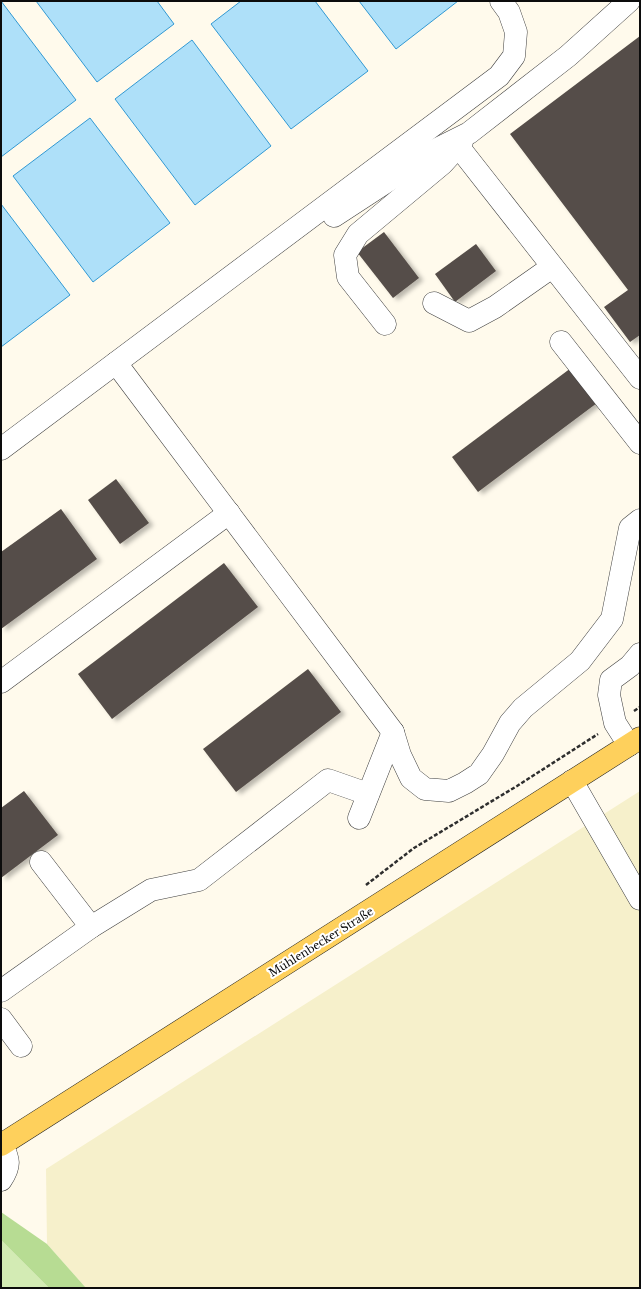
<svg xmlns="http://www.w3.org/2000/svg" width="641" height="1289" font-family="'Libre Baskerville',serif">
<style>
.farmland{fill:#f6f0cb}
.green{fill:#d3ebb4}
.forest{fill:#b7dc93}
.water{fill:#aee0f9;stroke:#3299d3}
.building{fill:#554d48;filter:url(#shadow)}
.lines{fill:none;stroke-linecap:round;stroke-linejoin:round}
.minor-casing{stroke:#3f3f3f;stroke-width:23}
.major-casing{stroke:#1d1d1d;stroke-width:23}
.path{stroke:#2e2e2e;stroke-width:2.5;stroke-dasharray:4 2;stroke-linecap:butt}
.minor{stroke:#fff;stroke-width:22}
.major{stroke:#fed05c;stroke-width:22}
.labels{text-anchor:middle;stroke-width:4;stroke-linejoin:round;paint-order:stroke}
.street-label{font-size:11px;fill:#0c0c0c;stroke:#fff}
</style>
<defs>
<filter id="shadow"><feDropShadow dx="4.5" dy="2.5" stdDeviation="2" flood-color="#0004"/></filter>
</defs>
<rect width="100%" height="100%" fill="#fffaec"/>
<path class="farmland" d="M 640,791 L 640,1288 L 86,1288 L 47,1244 L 46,1169 Z"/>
<path class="green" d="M 1,1240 L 49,1288 L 1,1288 Z"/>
<path class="forest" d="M 1,1212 L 47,1244 L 86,1288 L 49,1288 L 1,1240 Z"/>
<g class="water">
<path d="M 1,1 L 76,100 L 1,157 Z"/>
<path d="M 36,1 L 157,1 L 174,24 L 97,82 Z"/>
<path d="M 241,1 L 315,1 L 368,71 L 291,129 L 211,24 Z"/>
<path d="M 359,1 L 458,1 L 396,49 Z"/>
<path d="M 192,40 L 271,146 L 195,205 L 115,99 Z"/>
<path d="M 90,118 L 170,223 L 93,282 L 13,176 Z"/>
<path d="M 1,204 L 70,295 L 1,347 Z"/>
</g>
<g class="building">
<path d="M 640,36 L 640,335 L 630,342 L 604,307 L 628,290 L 510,134 Z"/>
<path d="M 384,232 L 419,278 L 393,298 L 357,252 Z"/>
<path d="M 476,244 L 496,271 L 455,302 L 435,274 Z"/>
<path d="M 575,365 L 601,400 L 478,492 L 452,457 Z"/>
<path d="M 116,479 L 149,523 L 120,544 L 88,500 Z"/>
<path d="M 61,509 L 97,559 L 1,629 L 1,552 Z"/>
<path d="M 224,563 L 258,607 L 112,719 L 78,674 Z"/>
<path d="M 308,669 L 341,712 L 236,792 L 203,749 Z"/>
<path d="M 24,791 L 58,835 L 1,878 L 1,808 Z"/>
</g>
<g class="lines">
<g class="minor-casing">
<g id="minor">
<path d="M 458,146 L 640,378"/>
<path d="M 334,216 L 435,150 L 469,133 L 568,56 L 629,1"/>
<path d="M 434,303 L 469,321 L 495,307 L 552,267"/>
<path d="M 385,324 L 348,277 L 345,255 L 358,234 L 442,164 L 462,142"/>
<path d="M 561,342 L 640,443"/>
<path d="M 116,363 L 393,732 L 400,755 L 411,778 L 425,789 L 449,791 L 465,783 L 479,774 L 493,754 L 510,723 L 523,708 L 580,661 L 612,619 L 630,528 L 640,520"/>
<path d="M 1,449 L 499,76 L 514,56 L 516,32 L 509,12 L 501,1"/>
<path d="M 1,682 L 229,513"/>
<path d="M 629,745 L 615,723 L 609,695 L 611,680 L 630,666 L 640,654"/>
<path d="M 572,781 L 640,899"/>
<path d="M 359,818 L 393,732"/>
<path d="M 41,862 L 91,927"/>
<path d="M 1,991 L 91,927 L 151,890 L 199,880 L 328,780 L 368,794"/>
<path d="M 1,1019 L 21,1046"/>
<path d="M 1,1180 C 11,1165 9,1160 2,1144"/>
</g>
</g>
<g class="major-casing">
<path id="major" d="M 1,1145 L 640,738"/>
</g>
<g class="path">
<path d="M 634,711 L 640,707"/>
<path d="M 366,885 L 414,848 L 517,786 L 598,734"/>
</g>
<use href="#minor" class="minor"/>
<use href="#major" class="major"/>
</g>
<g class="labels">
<g class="street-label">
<text transform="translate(321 942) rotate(-32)" y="4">Mühlenbecker Straße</text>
</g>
</g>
<rect width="641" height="1289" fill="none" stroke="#0c0c0c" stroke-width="4"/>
</svg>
